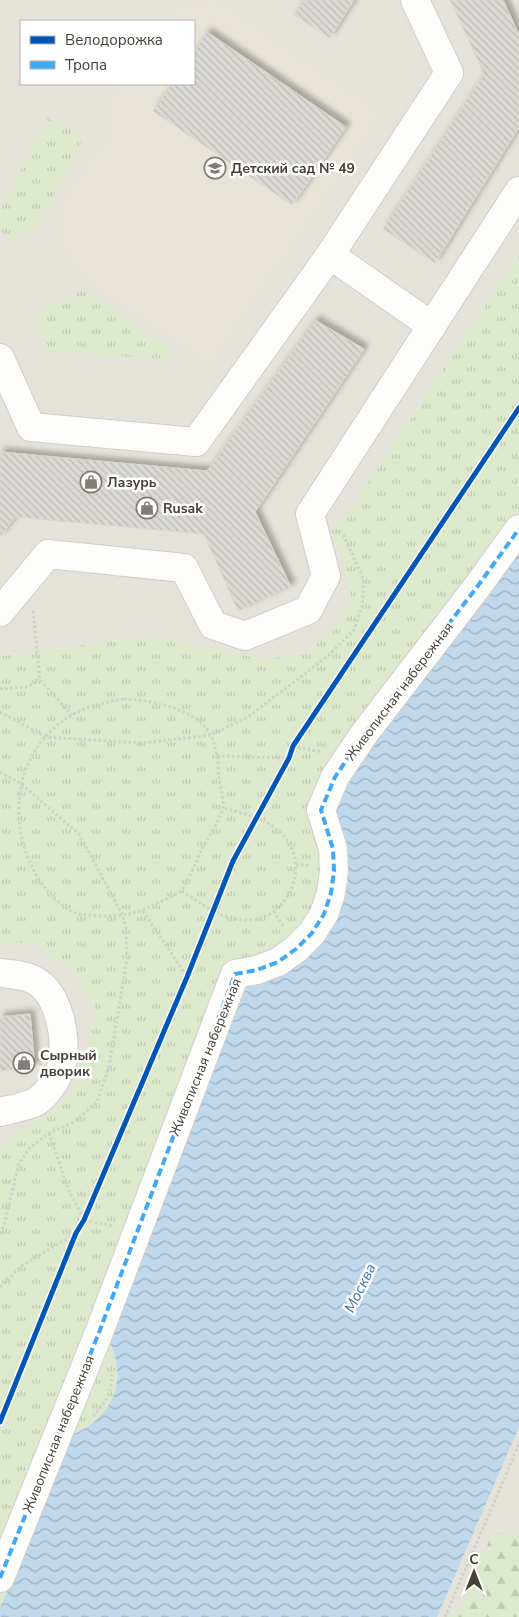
<svg xmlns="http://www.w3.org/2000/svg" width="519" height="1617" font-family="'Nunito Sans',sans-serif">
<style>
.residential{fill:#e5e2d9;fill-rule:evenodd}
.education{fill:#e7e3d7}
.forest{fill:url(#forest-firs)}
.park{fill:url(#park-tufts)}
.water{fill:url(#water-waves)}
.building{fill:url(#building-back-hatch);stroke:#d9d7d1;filter:url(#shadow)}
.lines{fill:none;stroke-linecap:round;stroke-linejoin:round}
.minor-casing{stroke:#cfcdc9;stroke-width:30}
.path{stroke:#d1d0ca;stroke-width:3;stroke-dasharray:2.5 2.5;stroke-linecap:butt}
.minor{stroke:#fdfdfc;stroke-width:28}
.quiet{stroke:#3fa9f5;stroke-width:4;stroke-dasharray:8 4;stroke-linecap:butt}
.cycleway-casing{stroke:#fff;stroke-width:8}
.cycleway{stroke:#0057b8;stroke-width:5}
.labels{text-anchor:middle;stroke-width:5;stroke-linejoin:round;paint-order:stroke}
.poi-label{font-size:14px;font-weight:bold;fill:#464138;stroke:#fff;text-anchor:start}
.street-label{font-size:14px;fill:#464138;stroke:#fff}
.water-label{font-size:15px;font-style:italic;fill:#3875ab;stroke:#fff}
</style>
<defs>
<pattern id="forest-firs" width="22" height="20" patternUnits="userSpaceOnUse" patternTransform="scale(1.25)"><rect width="22" height="20" fill="#dde9cd"/><path d="M5 1l3.5 6h-7zM16 11l3.5 6h-7z" fill="#bfc9b1"/></pattern>
<pattern id="park-tufts" width="24" height="20" patternUnits="userSpaceOnUse" patternTransform="scale(1.25)"><rect width="24" height="20" fill="#dde9cd"/><path d="M3 7l-1-3M5 7V3M7 7l1-3M15 17l-1-3M17 17v-4M19 17l1-3" fill="none" stroke="#bfc9b1"/></pattern>
<pattern id="water-waves" width="16" height="10" patternUnits="userSpaceOnUse" patternTransform="scale(1.25)"><rect width="16" height="10" fill="#bfd8eb"/><path d="M0 5q4-4 8 0t8 0" fill="none" stroke="#9db1bf"/></pattern>
<pattern id="building-back-hatch" width="6" height="6" patternUnits="userSpaceOnUse" patternTransform="scale(1.25)"><rect width="6" height="6" fill="#dad9d4"/><path d="M-1 5l2 2M0 0l6 6M5-1l2 2" fill="none" stroke="#bcbbb7"/></pattern>
<filter id="shadow"><feDropShadow dx="4.5" dy="-4.5" stdDeviation="2.5" flood-color="#0004"/></filter>
</defs>
<rect width="100%" height="100%" fill="#f1f0eb"/>
<g class="residential">
<path d="M 0,0 L 519,0 L 519,255 L 354,504 L 332,531 L 345,565 L 351,595 L 339,625 L 308,651 L 267,660 L 148,636 L 0,656 ZM 21,21 L 194,21 L 194,84 L 21,84 Z"/>
<path d="M 0,943 L 36,943 L 79,978 L 96,1010 L 73,1087 L 52,1114 L 6,1140 L 0,1154 Z"/>
<path d="M 519,1427 L 519,1617 L 437,1617 L 484,1506 Z"/>
</g>
<path class="education" d="M 217,2 L 381,113 L 210,364 L 78,274 L 63,243 L 62,205 L 112,131 L 106,107 L 121,84 L 194,84 L 194,21 L 164,21 L 176,3 Z"/>
<path class="forest" d="M 519,1533 L 519,1617 L 447,1617 L 466,1605 L 470,1567 L 485,1553 L 491,1534 Z"/>
<g class="park">
<path d="M 47,118 L 84,137 L 36,229 L 9,242 L 0,228 L 0,211 Z"/>
<path d="M 519,255 L 519,552 L 334,810 C 352,854 354,878 334,923 L 106,1335 C 130,1378 115,1418 69,1436 L 0,1608 L 0,1154 L 6,1140 L 52,1114 L 73,1087 L 96,1010 L 79,978 L 36,943 L 0,943 L 0,656 L 148,636 L 267,660 L 308,651 L 339,625 L 351,595 L 345,565 L 331,531 L 354,504 Z"/>
<path d="M 86,289 L 172,352 L 163,359 L 48,351 L 34,313 Z"/>
</g>
<path class="water" d="M 519,552 L 519,1427 L 437,1617 L 0,1617 L 0,1608 L 69,1436 C 115,1418 130,1378 106,1335 L 250,979 L 334,923 L 343,903 L 348,882 L 348,858 L 345,836 L 334,810 L 368,751 Z"/>
<g class="building">
<path d="M 304,0 L 354,0 L 330,38 L 294,15 Z"/>
<path d="M 450,0 L 503,0 L 519,35 L 519,127 L 435,263 L 383,229 L 484,74 Z"/>
<path d="M 207,32 L 346,127 L 292,205 L 153,111 L 172,84 L 194,84 L 194,52 Z"/>
<path d="M 315,320 L 364,349 L 255,512 L 291,587 L 238,611 L 204,534 L 15,517 L 0,537 L 0,452 L 207,471 Z"/>
<path d="M 30,1014 L 35,1067 L 0,1071 L 0,1017 Z"/>
</g>
<g class="lines">
<g class="minor-casing">
<g id="minor">
<path d="M 330,255 L 432,326"/>
<path d="M 0,358 L 31,427 L 196,442 L 330,255 L 449,73 L 415,0"/>
<path d="M 0,612 L 48,554 L 184,568 L 213,625 L 245,636 L 308,610 L 326,576 L 310,514 L 519,191"/>
<path d="M 0,973 C 11,974 24,975 34,980 C 59,993 67,1037 62,1063 C 60,1075 49,1091 40,1099 C 32,1106 11,1109 0,1112"/>
<path d="M 0,1578 L 98,1335 L 235,974 L 257,970 L 278,962 L 296,949 L 312,933 L 324,914 L 331,893 L 334,871 L 333,849 L 321,810 L 335,777 L 364,734 L 477,587 L 519,529"/>
</g>
</g>
<g class="path">
<path d="M 33,611 L 40,680 L 72,715"/>
<path d="M 0,689 L 26,687 L 40,680"/>
<path d="M 124,699 C 150,700 199,709 211,736 C 217,748 218,763 219,777 C 220,786 224,797 223,807 C 222,815 206,842 201,851 C 197,859 186,886 181,891 C 176,895 169,897 164,900 C 137,914 121,918 91,915 C 86,915 81,915 76,913 C 68,911 58,902 52,896 C 0,840 8,741 84,709 C 97,704 110,701 124,699 Z"/>
<path d="M 0,712 L 46,737 L 142,743 L 211,735 L 248,717 L 328,656 L 354,630 L 362,606 L 364,580 L 343,534"/>
<path d="M 293,746 L 322,752"/>
<path d="M 217,756 L 289,758"/>
<path d="M 0,772 L 20,783 L 79,834 L 123,916 L 126,928 L 127,959 L 109,1067 L 97,1102 L 74,1122 L 49,1133 L 30,1148 L 19,1163 L 5,1222 L 0,1235"/>
<path d="M 296,865 L 310,865"/>
<path d="M 182,891 C 199,902 215,915 235,919 C 285,930 317,865 279,831 C 263,817 243,813 223,808"/>
<path d="M 143,911 L 187,977"/>
<path d="M 274,911 L 284,928"/>
<path d="M 49,1133 L 68,1189 L 84,1220 L 113,1226"/>
<path d="M 0,1287 L 20,1267 L 76,1233"/>
<path d="M 93,1416 C 106,1404 113,1389 112,1371"/>
<path d="M 445,1617 L 519,1444"/>
</g>
<use href="#minor" class="minor"/>
<path class="quiet" d="M 0,1578 L 98,1335 L 235,974 L 257,970 L 278,962 L 296,949 L 312,933 L 324,914 L 331,893 L 334,871 L 333,849 L 321,810 L 335,777 L 364,734 L 477,587 L 519,529"/>
<g class="cycleway-casing">
<path id="cycleway" d="M 0,1422 L 76,1233 L 84,1220 L 187,977 L 233,861 L 289,758 L 293,746 L 519,408"/>
</g>
<use href="#cycleway" class="cycleway"/>
</g>
<defs>
<g id="school-ring" transform="scale(1.125)"><circle r="9.5" fill="#fff" stroke="#827e77" stroke-width="1.5"/><path d="M0-5L7-2L0 1L-7-2ZM-4 1L0 2.5L4 1V4Q0 6-4 4Z" fill="#827e77"/></g>
<g id="shop-ring" transform="scale(1.125)"><circle r="9.5" fill="#fff" stroke="#827e77" stroke-width="1.5"/><path d="M-5-2.5h2.3a2.7 3.5 0 0 1 5.4 0H5L5.5 6h-11ZM-1.5-2.5h3a1.5 2.3 0 0 0-3 0Z" fill="#827e77"/></g>
</defs>
<g fill-rule="evenodd">
<use href="#school-ring" x="215" y="168"/>
<use href="#shop-ring" x="91" y="482"/>
<use href="#shop-ring" x="147" y="508"/>
<use href="#shop-ring" x="24" y="1063"/>
</g>
<g class="labels">
<g class="poi-label">
<text x="231" y="173">Детский сад № 49</text>
<text x="107" y="487">Лазурь</text>
<text x="163" y="513">Rusak</text>
<text x="40" y="1060">Сырный<tspan x="40" dy="16">дворик</tspan></text>
</g>
<g class="street-label">
<text transform="translate(399 691) rotate(-53)" y="5">Живописная набережная</text>
<text transform="translate(205 1057) rotate(-68)" y="5">Живописная набережная</text>
<text transform="translate(58 1434) rotate(-68)" y="5">Живописная набережная</text>
</g>
<g class="water-label">
<text transform="translate(360 1288) rotate(-64)" y="5">Москва</text>
</g>
</g>
<rect x="20" y="20" width="175" height="65" fill="#ffffff" stroke="#b5b3af"/>
<rect x="30" y="36" width="25" height="8" fill="#0057b8" stroke="#b5b3af"/>
<text x="65" y="45" font-size="15" fill="#464138">Велодорожка</text>
<rect x="30" y="61" width="25" height="8" fill="#3fa9f5" stroke="#b5b3af"/>
<text x="65" y="70" font-size="15" fill="#464138">Тропа</text>
<g transform="translate(474 1572)" stroke="#ffffff" stroke-width="4" paint-order="stroke">
<path d="M0-4L9 19L0 12L-9 19Z" fill="#464138"/>
<text y="-8" font-size="14" font-weight="bold" text-anchor="middle" fill="#464138">С</text>
</g>
</svg>
